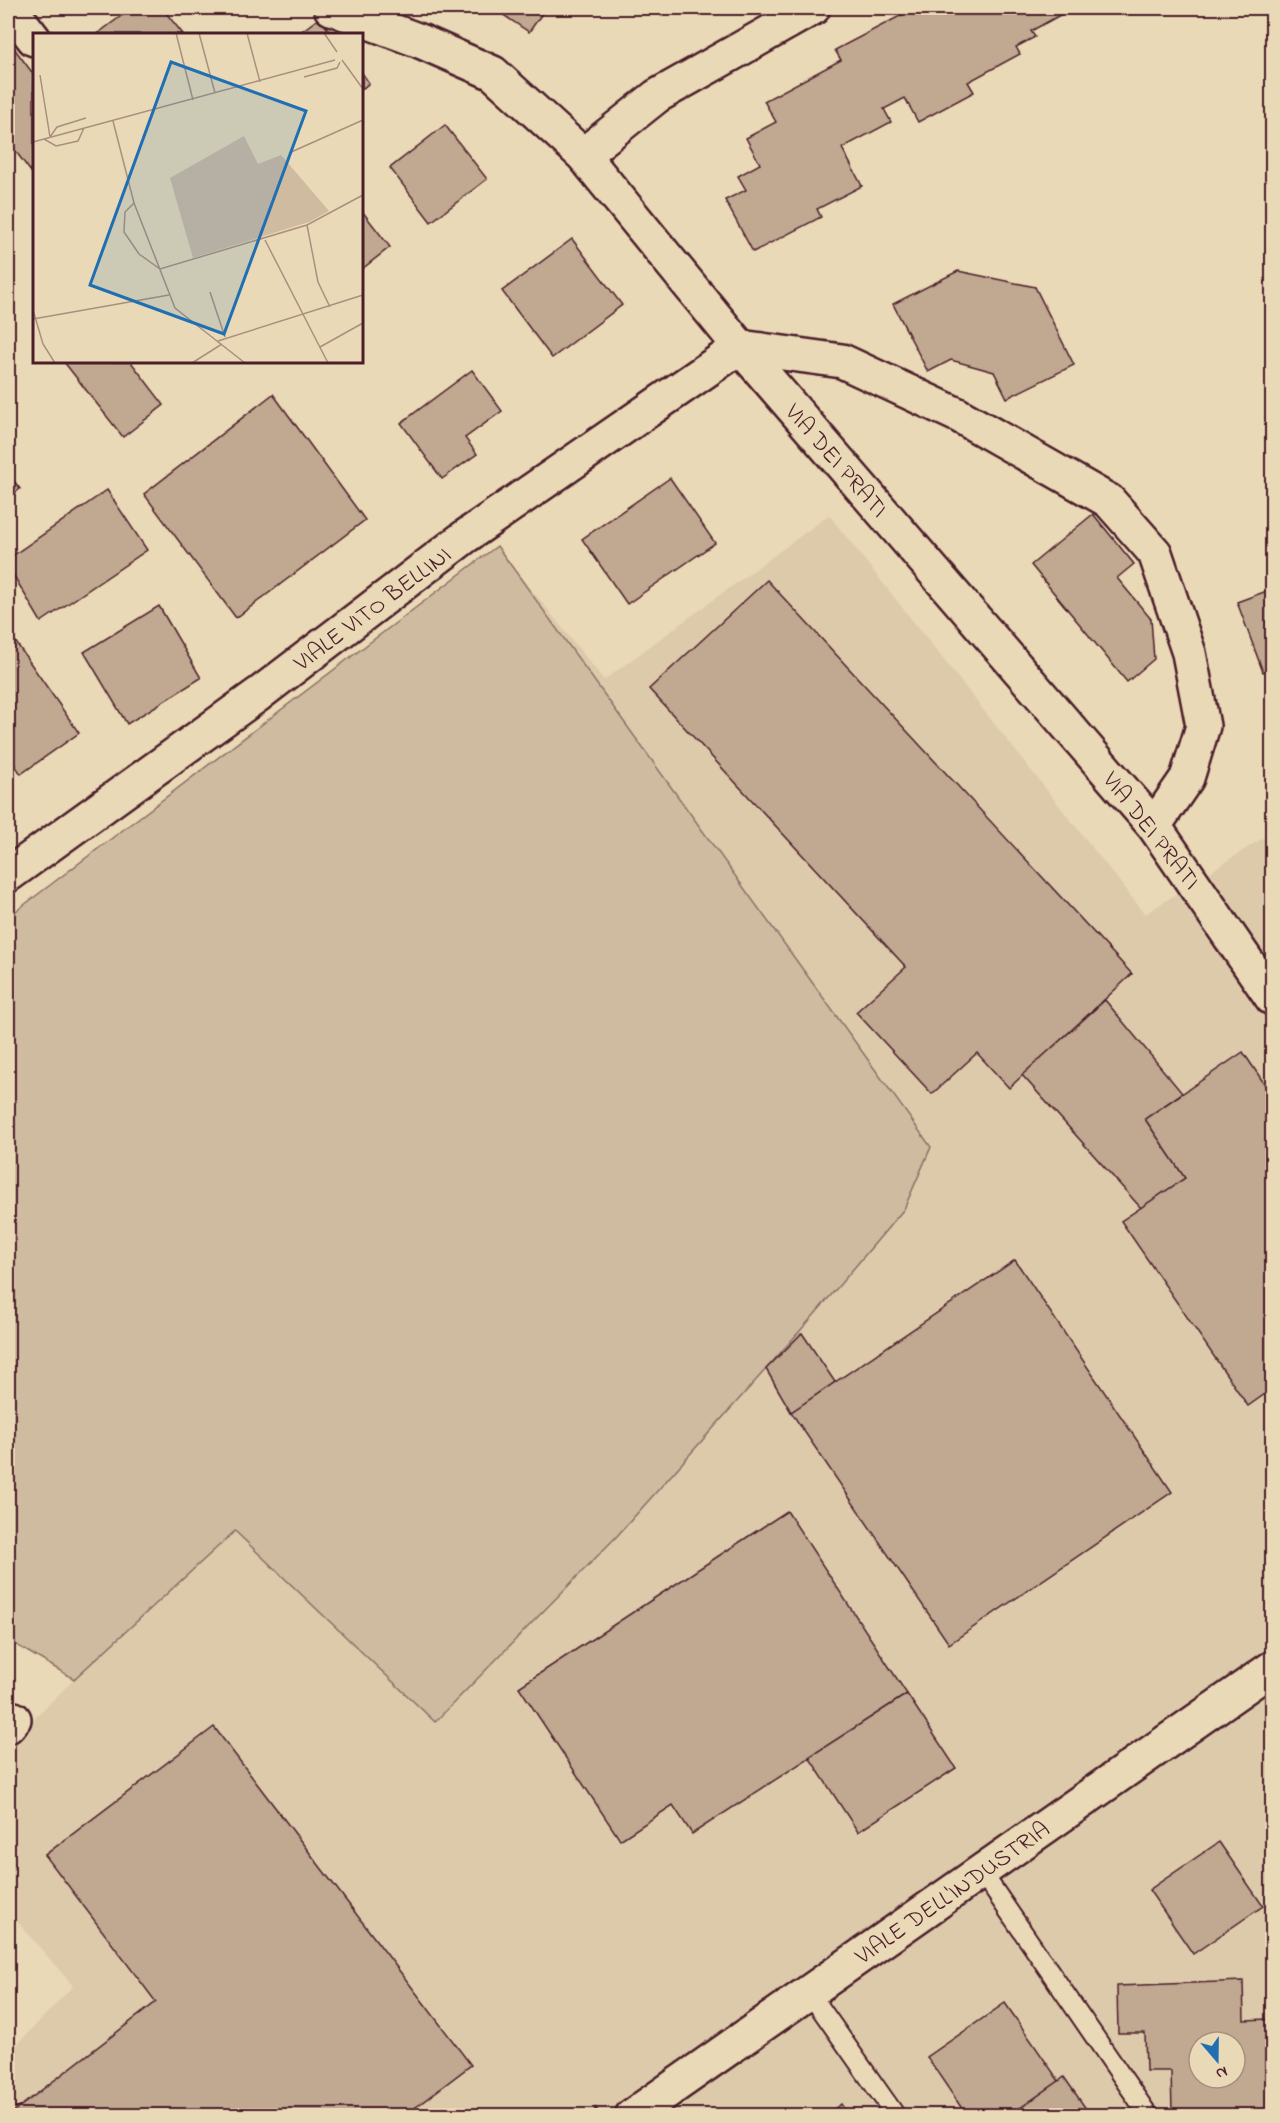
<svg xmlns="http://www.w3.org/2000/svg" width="1280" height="2123" font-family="'Indie Flower',sans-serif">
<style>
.built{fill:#ddcaab;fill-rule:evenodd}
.green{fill:#cfbba0;stroke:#8c6d66;stroke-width:1.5}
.building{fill:#c0a891;stroke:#4a1f2b;stroke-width:1.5;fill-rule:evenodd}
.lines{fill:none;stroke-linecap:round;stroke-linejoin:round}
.service-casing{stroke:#4a1f2b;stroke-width:22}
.minor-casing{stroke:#4a1f2b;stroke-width:38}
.tertiary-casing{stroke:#4a1f2b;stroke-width:38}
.path{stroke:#4a1f2b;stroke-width:4;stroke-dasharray:6 4.5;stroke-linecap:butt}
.service{stroke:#ead9b6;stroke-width:18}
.minor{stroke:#ead9b6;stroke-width:33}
.tertiary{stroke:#ead9b6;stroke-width:33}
.labels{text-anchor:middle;stroke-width:5;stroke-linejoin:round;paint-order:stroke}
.street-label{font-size:24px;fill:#4a1f2b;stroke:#ead9b6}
.inset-road{fill:none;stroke:#aa8f7e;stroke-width:1.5}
.view{fill:#1f6fb2;fill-opacity:0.15;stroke:#1f6fb2;stroke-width:3}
.inset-edge{fill:none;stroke:#4a1f2b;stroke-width:3}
</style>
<rect width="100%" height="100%" fill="#ead9b6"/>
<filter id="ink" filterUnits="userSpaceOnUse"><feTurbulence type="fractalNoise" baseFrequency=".0167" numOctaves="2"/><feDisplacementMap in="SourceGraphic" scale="12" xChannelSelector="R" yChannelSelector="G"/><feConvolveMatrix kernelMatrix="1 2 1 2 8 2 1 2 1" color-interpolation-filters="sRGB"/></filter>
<g filter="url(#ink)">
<path class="built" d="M 829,515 L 1145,914 L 1272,832 L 1272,2115 L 8,2115 L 8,2054 L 73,1986 L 8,1911 L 8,1745 L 74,1679 L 8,1640 L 8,917 L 497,546 L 604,680 ZM 1199,2042 L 1235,2042 L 1235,2078 L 1199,2078 Z"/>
<path class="green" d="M 497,546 L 931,1147 L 904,1209 L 815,1314 L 617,1536 L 435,1722 L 235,1531 L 74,1679 L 8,1640 L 8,917 Z"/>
<g class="building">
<path d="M 132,8 L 162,8 L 183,34 L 97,34 Z"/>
<path d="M 493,8 L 546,8 L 529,32 Z"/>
<path d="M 915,8 L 1058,8 L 1062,14 L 1031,31 L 1035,37 L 1016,47 L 1020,54 L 968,82 L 974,92 L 918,122 L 905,98 L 884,109 L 891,122 L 842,148 L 862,186 L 817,209 L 821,217 L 753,252 L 725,200 L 746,190 L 738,176 L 760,164 L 746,138 L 776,122 L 764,101 L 841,60 L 835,50 Z"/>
<path d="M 319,18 L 332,34 L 298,34 Z"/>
<path d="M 8,40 L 34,75 L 34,176 L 8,141 Z"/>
<path d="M 362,73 L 369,83 L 362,89 Z"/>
<path d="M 445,125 L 487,179 L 431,222 L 390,168 Z"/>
<path d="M 362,211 L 390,247 L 362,269 Z"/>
<path d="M 572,239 L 622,305 L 552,358 L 502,291 Z"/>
<path d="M 958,271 L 1035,287 L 1074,365 L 1007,398 L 994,372 L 951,360 L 928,372 L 893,304 Z"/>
<path d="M 64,362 L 131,362 L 164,405 L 123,437 Z"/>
<path d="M 472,370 L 502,411 L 465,438 L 477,454 L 442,479 L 401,423 Z"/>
<path d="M 273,394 L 365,520 L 236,618 L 144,494 Z"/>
<path d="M 8,473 L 20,489 L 8,499 Z"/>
<path d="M 670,478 L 715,543 L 627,604 L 582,539 Z"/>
<path d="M 107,490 L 147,550 L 41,622 L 8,566 L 8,559 Z"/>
<path d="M 1093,514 L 1134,564 L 1117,578 L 1151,619 L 1154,659 L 1127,682 L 1031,565 Z"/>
<path d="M 767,580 L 1132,974 L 1009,1088 L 977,1053 L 932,1094 L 856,1012 L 906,967 L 649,689 Z"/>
<path d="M 1272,589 L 1272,668 L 1263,672 L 1237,602 Z"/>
<path d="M 159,606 L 201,678 L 127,724 L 84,652 Z"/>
<path d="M 8,631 L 79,733 L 21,774 L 8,755 Z"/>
<path d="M 1105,1000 L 1182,1093 L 1145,1119 L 1185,1178 L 1141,1208 L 1022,1075 Z"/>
<path d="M 1243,1052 L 1272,1095 L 1272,1389 L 1248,1406 L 1121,1221 L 1185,1178 L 1145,1119 Z"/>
<path d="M 1015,1260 L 1172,1492 L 949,1644 L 791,1412 Z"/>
<path d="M 802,1333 L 835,1382 L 791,1412 L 766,1369 Z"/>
<path d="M 787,1511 L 907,1694 L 692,1834 L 673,1805 L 620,1840 L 519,1687 Z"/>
<path d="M 907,1694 L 956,1768 L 858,1832 L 809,1757 Z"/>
<path d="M 214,1727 L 471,2065 L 404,2116 L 8,2116 L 156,2002 L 45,1855 Z"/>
<path d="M 1219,1842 L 1263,1906 L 1193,1954 L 1149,1890 Z"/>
<path d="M 1243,1981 L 1244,2020 L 1269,2019 L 1270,2061 L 1272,2061 L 1272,2116 L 1200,2116 L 1200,2111 L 1172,2112 L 1171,2071 L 1146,2071 L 1145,2033 L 1118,2033 L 1117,1986 ZM 1199,2042 L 1235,2042 L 1235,2078 L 1199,2078 Z"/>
<path d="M 1005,2003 L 1059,2081 L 1009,2116 L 967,2116 L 927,2057 Z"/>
<path d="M 1064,2077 L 1091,2116 L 1009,2116 L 1059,2081 Z"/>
<path d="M 841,2104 L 849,2116 L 824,2116 Z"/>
</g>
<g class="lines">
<g class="service-casing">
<g id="service">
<path d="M 981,1871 L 1149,2116"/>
<path d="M 809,1992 L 896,2116"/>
</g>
</g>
<g class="minor-casing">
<g id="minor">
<path d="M 10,8 L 34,39"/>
<path d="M 331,8 L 420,41 L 493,73 L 583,155 L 740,347 L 1154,826 L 1272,998"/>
<path d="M 583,155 L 657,96 L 813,8"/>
<path d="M 8,875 L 259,694 L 466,536 L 740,347 L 842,361 L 958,415 L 1109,501 L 1155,553 L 1189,653 L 1203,726 L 1187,778 L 1154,826"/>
<path d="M 8,1726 L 14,1719"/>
</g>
</g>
<g class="tertiary-casing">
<path id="tertiary" d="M 632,2116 L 1272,1668"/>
</g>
<path class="path" d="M 586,2116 L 597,2108"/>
<use href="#service" class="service"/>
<use href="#minor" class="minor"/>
<use href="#tertiary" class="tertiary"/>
</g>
</g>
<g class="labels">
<g class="street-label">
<text transform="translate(837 460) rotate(49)" y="8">VIA DEI PRATI</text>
<text transform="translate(372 608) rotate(-37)" y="8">VIALE VITO BELLINI</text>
<text transform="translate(1152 830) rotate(52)" y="8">VIA DEI PRATI</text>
<text transform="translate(952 1892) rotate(-35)" y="8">VIALE DELL'INDUSTRIA</text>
</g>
</g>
<g transform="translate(33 33)">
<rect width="330" height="330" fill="#ead9b6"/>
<path d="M 211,103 L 225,131 L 248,122 L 296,178 L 276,189 L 160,225 L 137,145 Z" fill="#cfbba0"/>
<path class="inset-road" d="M 143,0 L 160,67M 166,0 L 182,60M 214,0 L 227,49M 291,0 L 304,19M 309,27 L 330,56M 7,42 L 17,104M 271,44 L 304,35 L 307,29M 80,88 L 101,170 L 142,275 L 212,330M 17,104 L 24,94 L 53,85M 11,106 L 23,113 L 45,108 L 51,95M 0,109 L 302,27M 256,120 L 330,87M 101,170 L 92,179 L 91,199 L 106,221 L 127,236 L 274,192 L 330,162M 274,192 L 285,249 L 297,274M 232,207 L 295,330M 177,259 L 192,304M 0,277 L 10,311 L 22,330M 0,286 L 136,262M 185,308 L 330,262M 287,314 L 330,290M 159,330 L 189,311"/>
<path class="view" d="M 138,29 L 273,78 L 191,301 L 57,252 Z"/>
<rect width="330" height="330" class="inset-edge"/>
</g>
<rect width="1280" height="2123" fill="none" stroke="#ead9b6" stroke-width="30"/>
<rect x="15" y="15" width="1250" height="2093" fill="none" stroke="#4a1f2b" stroke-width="2" filter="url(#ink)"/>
<g transform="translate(1217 2060) rotate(160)"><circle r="28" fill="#ead9b6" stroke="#aa8f7e" stroke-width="1.5"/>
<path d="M0-4.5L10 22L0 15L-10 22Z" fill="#1f6fb2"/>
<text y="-9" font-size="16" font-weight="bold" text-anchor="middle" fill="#4a1f2b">N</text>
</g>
</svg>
